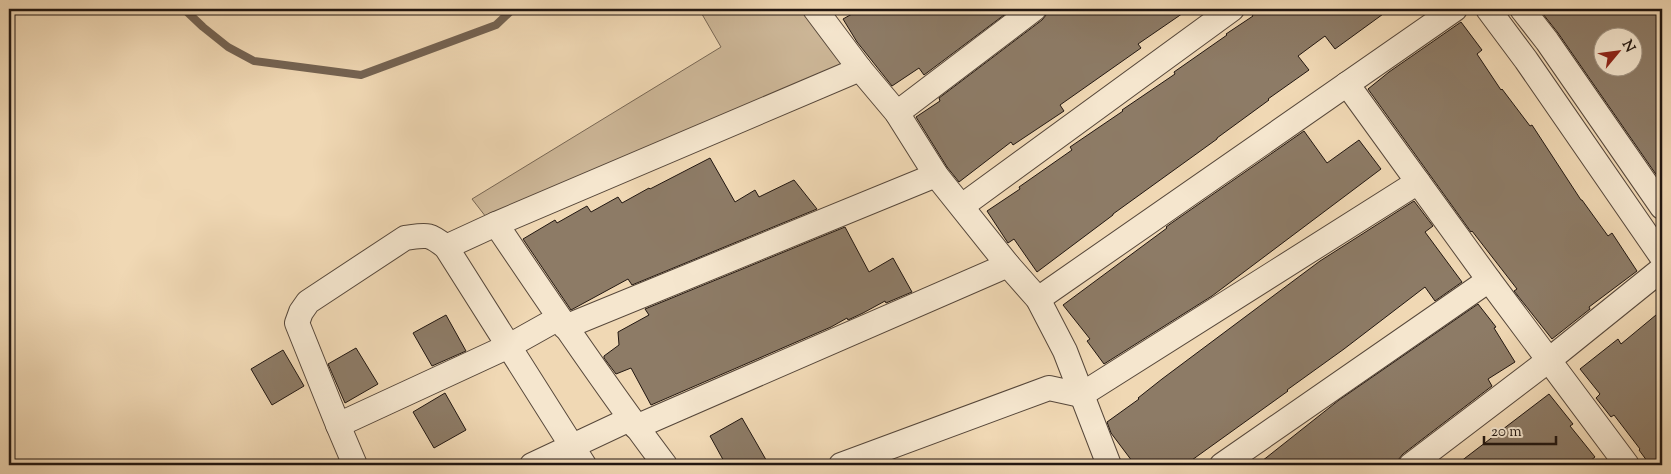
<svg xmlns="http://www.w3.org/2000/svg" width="1671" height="474" font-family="'Sorts Mill Goudy',serif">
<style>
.green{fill:#cdb798;stroke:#786754}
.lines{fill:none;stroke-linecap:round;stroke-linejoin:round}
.stream{stroke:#746352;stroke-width:8}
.building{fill:#8d7b66;stroke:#221711;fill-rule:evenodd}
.minor-casing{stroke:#56473a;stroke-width:26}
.minor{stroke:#f5e6ce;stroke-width:24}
</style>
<rect width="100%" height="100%" fill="#f0d8b4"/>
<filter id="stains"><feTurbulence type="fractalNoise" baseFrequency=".004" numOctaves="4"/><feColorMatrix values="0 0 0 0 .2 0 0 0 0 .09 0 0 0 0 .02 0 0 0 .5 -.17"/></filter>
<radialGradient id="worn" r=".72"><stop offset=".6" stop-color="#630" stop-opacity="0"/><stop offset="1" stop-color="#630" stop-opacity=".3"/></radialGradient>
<path class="green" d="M 699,9 L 800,9 L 848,70 L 486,217 L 472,199 L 721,47 Z"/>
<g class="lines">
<path class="stream" d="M 184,9 L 203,27 L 228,47 L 254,61 L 361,75 L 496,25 L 513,9"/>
</g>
<g class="building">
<path d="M 861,9 L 1012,9 L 924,75 L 919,68 L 892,86 L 857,42 L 843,19 Z"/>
<path d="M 1048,9 L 1189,9 L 1138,44 L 1141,48 L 1060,105 L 1064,111 L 1013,145 L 1011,142 L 959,182 L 947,167 L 916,117 L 940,101 L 939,98 L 1042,20 L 1046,15 Z"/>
<path d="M 1248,9 L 1390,9 L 1335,49 L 1325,36 L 1298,56 L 1309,70 L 1268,99 L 1269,100 L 1217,138 L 1217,139 L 1113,214 L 1113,215 L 1037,272 L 1014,239 L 1008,243 L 987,211 L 1020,189 L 1019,187 L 1072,150 L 1070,147 L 1123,111 L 1122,110 L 1175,74 L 1174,72 L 1227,35 L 1226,34 L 1253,16 Z"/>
<path d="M 1539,9 L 1662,9 L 1662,183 L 1558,33 ZM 1604,38 L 1634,38 L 1634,68 L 1604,68 Z"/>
<path d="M 1461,22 L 1482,50 L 1477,54 L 1501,90 L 1502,89 L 1530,126 L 1532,125 L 1581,200 L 1582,200 L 1608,236 L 1612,233 L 1637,271 L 1589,307 L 1590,309 L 1552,339 L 1514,291 L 1517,289 L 1472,231 L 1471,232 L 1368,89 L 1389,72 Z"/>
<path d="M 1304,131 L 1327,163 L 1359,140 L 1381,169 L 1212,296 L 1104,364 L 1087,341 L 1090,339 L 1063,305 L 1167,228 L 1166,227 L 1173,222 Z"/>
<path d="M 710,158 L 735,202 L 755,190 L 759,197 L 794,180 L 817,209 L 632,285 L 628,279 L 571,310 L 523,239 L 555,220 L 557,223 L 587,206 L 591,212 L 618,197 L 622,203 L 649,188 L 650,189 Z"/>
<path d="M 1414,201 L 1433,226 L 1425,232 L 1462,282 L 1435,301 L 1425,287 L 1344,349 L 1287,390 L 1288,391 L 1185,465 L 1135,465 L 1111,433 L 1107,422 L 1139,399 L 1138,398 L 1162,379 L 1320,261 Z"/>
<path d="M 845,227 L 869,272 L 893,258 L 912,292 L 886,303 L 885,301 L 863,313 L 848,320 L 847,318 L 831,327 L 651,405 L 631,368 L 616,374 L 604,358 L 604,356 L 619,345 L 618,332 L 649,315 L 645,309 Z"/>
<path d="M 1478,304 L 1496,327 L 1494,328 L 1515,362 L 1488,379 L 1492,386 L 1403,454 L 1398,460 L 1392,465 L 1257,465 L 1339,400 Z"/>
<path d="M 1662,310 L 1662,465 L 1650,465 L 1639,450 L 1640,449 L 1614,415 L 1611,417 L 1596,398 L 1600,394 L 1580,369 L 1618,339 L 1621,344 Z"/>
<path d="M 446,315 L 466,351 L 432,366 L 413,333 Z"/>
<path d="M 356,348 L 378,384 L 345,403 L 328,364 Z"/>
<path d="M 283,350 L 304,386 L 272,405 L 251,369 Z"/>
<path d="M 445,393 L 466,430 L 434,448 L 413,412 Z"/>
<path d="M 1549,394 L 1573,424 L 1570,426 L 1595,457 L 1585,465 L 1456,465 Z"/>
<path d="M 742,418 L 757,444 L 769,465 L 726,465 L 710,436 Z"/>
</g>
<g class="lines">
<g class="minor-casing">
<g id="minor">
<path d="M 815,9 L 860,69 L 897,113 L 936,175 L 1008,265 L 1038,299 L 1065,351 L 1109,465"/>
<path d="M 1488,9 L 1526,60 L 1662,257"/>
<path d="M 1522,9 L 1547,41 L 1662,207"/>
<path d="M 1347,84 L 1489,280 L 1627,465"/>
<path d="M 897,113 L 1034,9"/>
<path d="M 962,206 L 1232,9"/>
<path d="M 446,247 L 496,224"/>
<path d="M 1038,299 L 1455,9"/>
<path d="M 565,327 L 936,175"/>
<path d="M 338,425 L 509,346 L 559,318"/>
<path d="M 636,427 L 1008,265"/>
<path d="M 355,465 L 338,425 L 297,323 L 301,312 L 308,302 L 405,238 C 427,235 428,233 446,247 L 584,465"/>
<path d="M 532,465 L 630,419"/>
<path d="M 665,465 C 606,387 551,306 496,224 L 860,69"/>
<path d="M 841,465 L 1049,388 L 1081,395 L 1418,182"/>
<path d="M 1222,465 L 1489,280"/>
<path d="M 1411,465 L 1549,360 L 1662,269"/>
</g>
</g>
<use href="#minor" class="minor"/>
</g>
<rect width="1671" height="474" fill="none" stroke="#f0d8b4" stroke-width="30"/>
<rect x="10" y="10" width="1651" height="454" fill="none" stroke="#221711" stroke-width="2.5"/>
<rect x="15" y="15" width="1641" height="444" fill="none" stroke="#221711"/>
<g transform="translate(1618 52) rotate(61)"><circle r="24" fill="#f5e6ce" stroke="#a19382"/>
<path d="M0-4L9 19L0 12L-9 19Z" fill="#8f2418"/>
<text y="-8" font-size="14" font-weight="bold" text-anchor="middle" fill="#221711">N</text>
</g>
<path d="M1484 436v8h72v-8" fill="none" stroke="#221711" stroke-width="2.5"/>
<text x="1491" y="436" font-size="15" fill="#221711" stroke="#f5e6ce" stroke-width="4" paint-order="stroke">20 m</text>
<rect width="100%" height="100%" filter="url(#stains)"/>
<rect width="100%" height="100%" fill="url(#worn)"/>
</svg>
